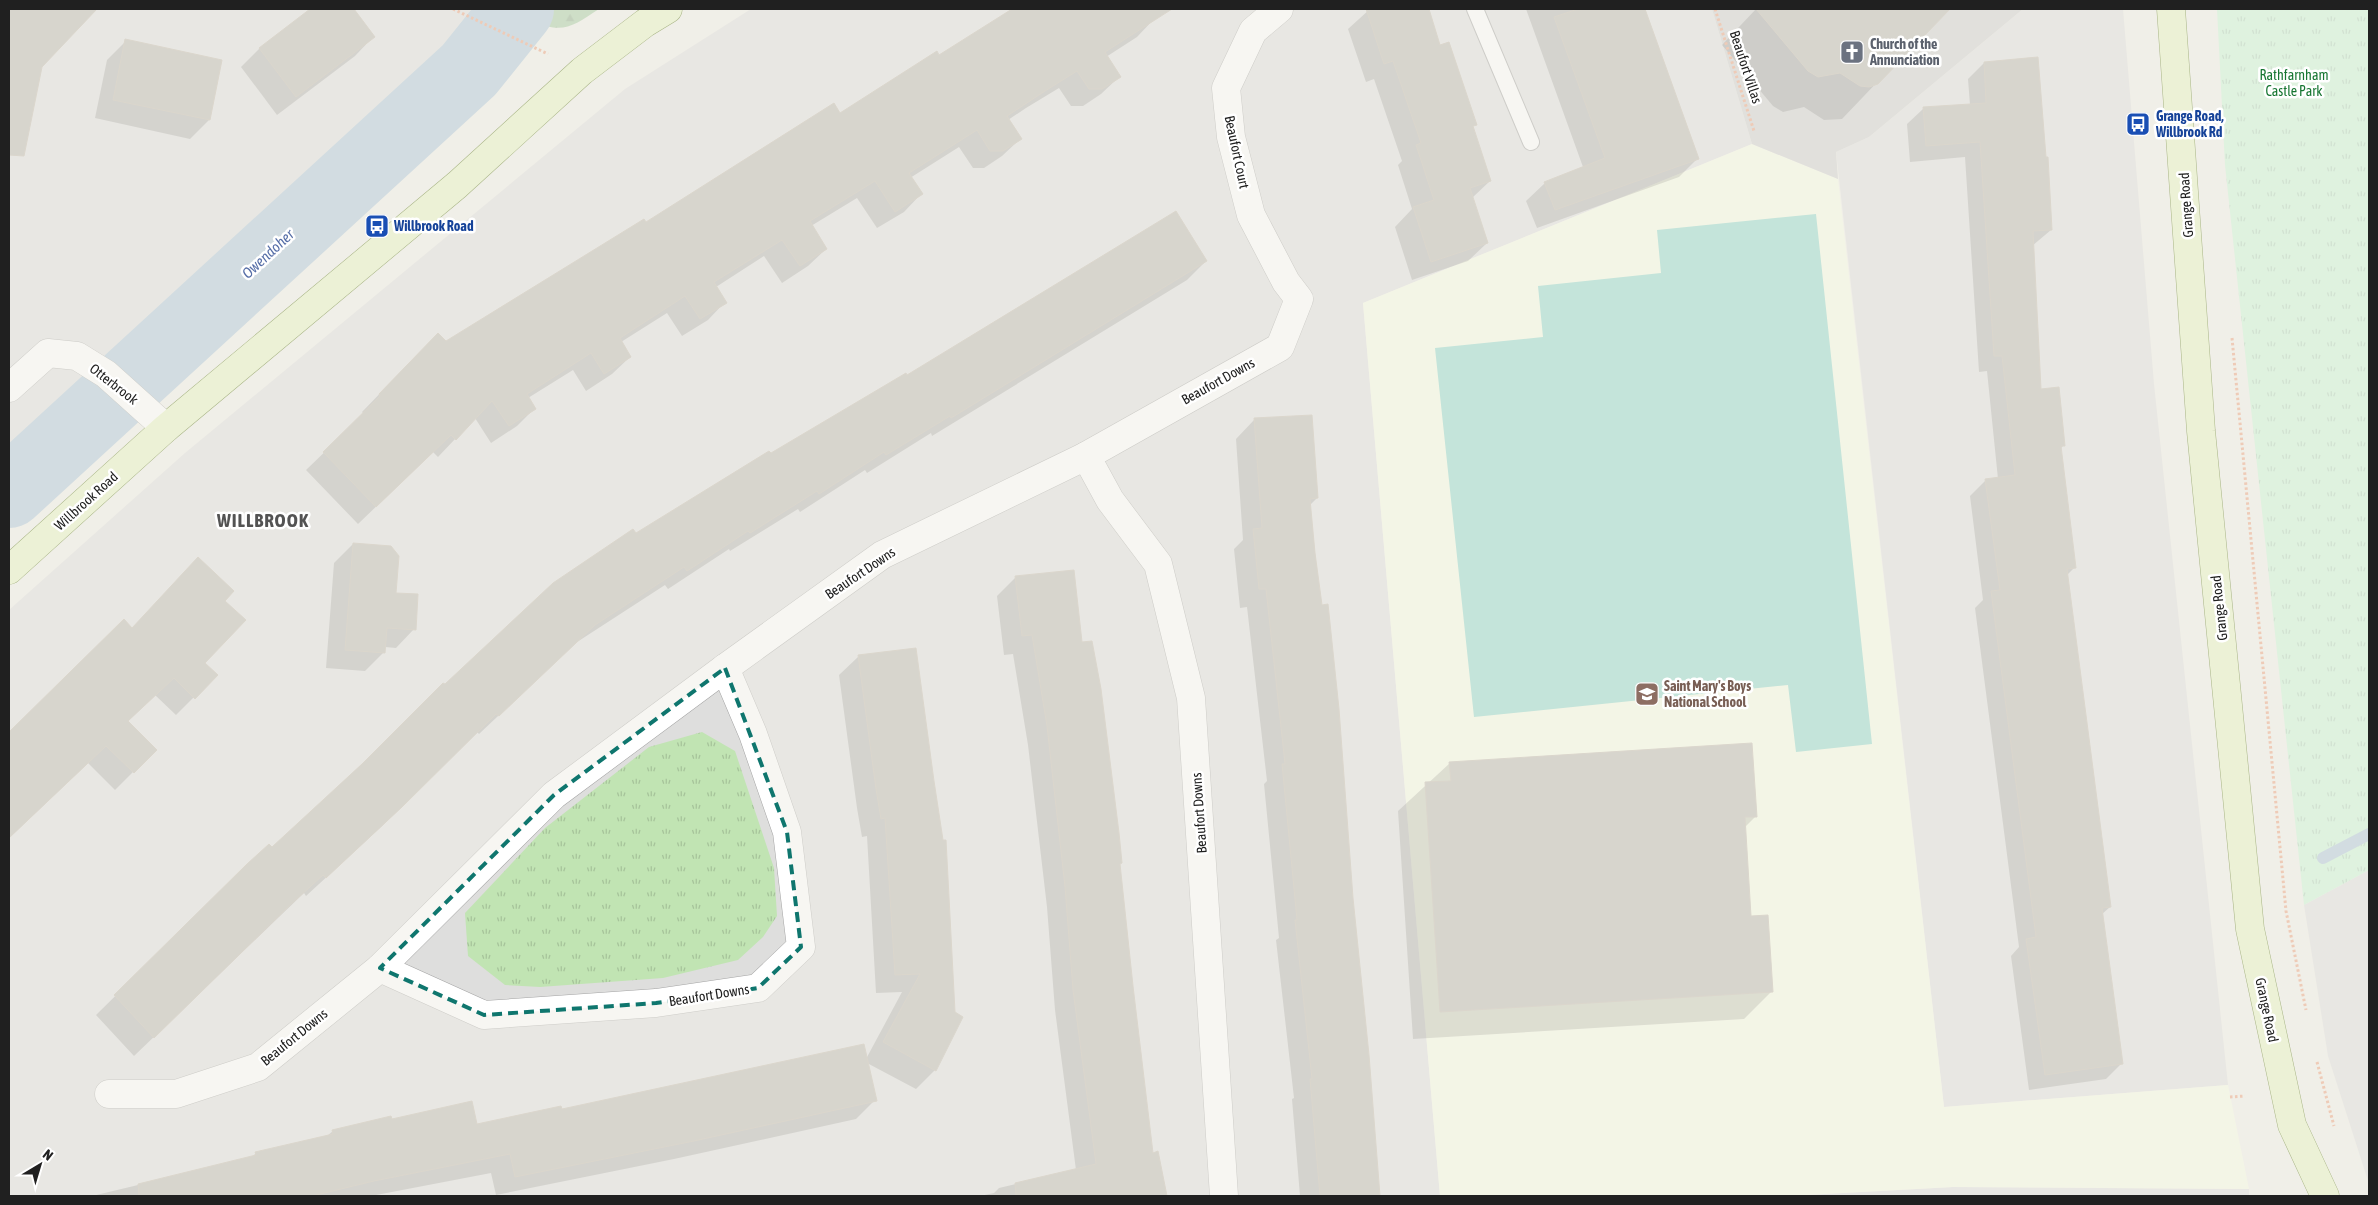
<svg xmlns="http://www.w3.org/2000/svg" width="2378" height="1205" font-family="'Asap Condensed',sans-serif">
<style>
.residential{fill:#dededd}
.education{fill:#f7fce5}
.religious{fill:#cecece}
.grass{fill:url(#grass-tufts)}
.forest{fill:url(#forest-firs)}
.park{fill:url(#park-tufts)}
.pitch{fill:#8ed7c9}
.shadow{fill:#0003}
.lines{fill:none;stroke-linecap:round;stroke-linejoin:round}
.stream{stroke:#adc6d9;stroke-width:12}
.river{stroke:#adc6d9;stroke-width:72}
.building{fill:#b9b5ae;stroke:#c0b9ac}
.lane-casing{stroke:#a4a4a4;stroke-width:18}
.street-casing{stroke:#a4a4a4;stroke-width:29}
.secondary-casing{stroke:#516f10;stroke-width:29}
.path{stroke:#ec9f7c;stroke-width:3;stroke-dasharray:2.5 2.5;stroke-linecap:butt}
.lane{stroke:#fff;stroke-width:16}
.street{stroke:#fff;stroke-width:28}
.secondary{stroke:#e7f4c2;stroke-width:28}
.marked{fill:none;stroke:#0f766e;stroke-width:4;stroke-dasharray:10 6;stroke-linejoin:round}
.labels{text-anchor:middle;stroke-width:5;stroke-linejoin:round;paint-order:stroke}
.worship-label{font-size:14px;font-weight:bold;fill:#5b616d;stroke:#fff;text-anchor:start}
.street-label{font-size:14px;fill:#202020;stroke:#fff}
.park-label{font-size:14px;fill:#177632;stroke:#fff}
.transit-label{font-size:14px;font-weight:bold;fill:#164399;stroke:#fff;text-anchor:start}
.education-label{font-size:14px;font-weight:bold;fill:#785e54;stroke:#fff;text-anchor:start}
.water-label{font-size:15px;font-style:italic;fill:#566ea7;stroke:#fff}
.district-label{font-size:19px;font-weight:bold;letter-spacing:1px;fill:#535353;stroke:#fff}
</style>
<defs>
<pattern id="grass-tufts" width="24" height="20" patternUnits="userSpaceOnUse" patternTransform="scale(1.25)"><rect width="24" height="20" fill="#c1e4b3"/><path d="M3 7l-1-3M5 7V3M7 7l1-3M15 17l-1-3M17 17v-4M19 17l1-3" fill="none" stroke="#a6c39a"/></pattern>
<pattern id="forest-firs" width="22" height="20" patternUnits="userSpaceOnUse" patternTransform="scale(1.25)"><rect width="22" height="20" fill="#a5cba1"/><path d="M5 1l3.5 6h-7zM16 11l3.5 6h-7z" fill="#8eae8a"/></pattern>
<pattern id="park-tufts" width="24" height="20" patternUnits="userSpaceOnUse" patternTransform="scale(1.25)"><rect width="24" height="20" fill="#caf5d6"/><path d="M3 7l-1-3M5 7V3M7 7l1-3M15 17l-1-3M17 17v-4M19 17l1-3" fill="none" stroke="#add2b7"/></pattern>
</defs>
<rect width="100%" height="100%" fill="#f0efe8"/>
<g class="residential">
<path d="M 9,9 L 517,9 L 469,70 L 9,478 Z"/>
<path d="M 751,9 L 1712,9 L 1752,144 L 1363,303 L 1440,1196 L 9,1196 L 9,610 L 185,453 L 625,89 Z"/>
<path d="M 2023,9 L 2123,9 L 2154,384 L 2228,1085 L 1944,1107 L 1836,152 L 1869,137 Z"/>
<path d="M 2369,870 L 2369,1184 L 2328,1056 L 2304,905 Z"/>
<path d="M 1953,1187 L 2249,1189 L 2249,1196 L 1788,1196 Z"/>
</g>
<path class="education" d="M 1752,144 L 1838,179 L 1944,1107 L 2228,1085 L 2249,1189 L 1953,1187 L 1788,1196 L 1440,1196 L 1363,303 Z"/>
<path class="religious" d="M 1712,9 L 2023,9 L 1869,137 L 1836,152 L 1838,179 L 1752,144 Z"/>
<path class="grass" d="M 702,732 L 735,751 L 774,868 L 777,916 L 763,937 L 738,960 L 663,978 L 540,987 L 505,985 L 468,956 L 465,913 L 545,828 L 649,747 Z"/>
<path class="forest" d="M 545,9 L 599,9 C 573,26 564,34 534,22 Z"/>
<path class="park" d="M 2217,9 L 2369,9 L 2369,870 L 2304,905 L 2225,165 Z"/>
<path class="pitch" d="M 1816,214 L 1872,744 L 1796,752 L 1788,685 L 1474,717 L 1435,348 L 1543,337 L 1538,286 L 1661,273 L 1657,230 Z"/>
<g class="shadow">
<path d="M 9,9 L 95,9 L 41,67 L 10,146 Z"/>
<path d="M 312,9 L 352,9 L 373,37 L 355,56 L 277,115 L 241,67 L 259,49 Z"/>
<path d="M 1013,9 L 1148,9 L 1154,19 L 1137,37 L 1106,57 L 1119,77 L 1101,94 L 1083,106 L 1071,106 L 1059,88 L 1026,108 L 1008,120 L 1020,139 L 1002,156 L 984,168 L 973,168 L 959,147 L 910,178 L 921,194 L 904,212 L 877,228 L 857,198 L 811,226 L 826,249 L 808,266 L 782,283 L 764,256 L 716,287 L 725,302 L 708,320 L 682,336 L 667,313 L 621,342 L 630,357 L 612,374 L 586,391 L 573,370 L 528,398 L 535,408 L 517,426 L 491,443 L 475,418 L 438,457 L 433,452 L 358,524 L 306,470 L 364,414 L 362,412 L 420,352 L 446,342 L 646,224 L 840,115 L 939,57 Z"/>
<path d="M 1370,9 L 1428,9 L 1439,46 L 1475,124 L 1472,128 L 1490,181 L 1472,198 L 1487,243 L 1468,261 L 1412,280 L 1395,227 L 1412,209 L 1398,165 L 1402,161 L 1374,79 L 1366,82 L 1348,29 Z"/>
<path d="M 1526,9 L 1643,9 L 1697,159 L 1679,177 L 1537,228 L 1526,201 L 1545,183 L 1583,167 Z"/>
<path d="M 1756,9 L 1947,9 L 1842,119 L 1824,120 L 1804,107 L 1783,112 L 1773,106 L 1722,45 Z"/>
<path d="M 126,41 L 221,61 L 209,120 L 190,139 L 95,118 L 107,60 Z"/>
<path d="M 1984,63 L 2051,230 L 2032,246 L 2040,390 L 2064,445 L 2060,449 L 2075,567 L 2066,576 L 2110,907 L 2101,915 L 2122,1063 L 2106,1079 L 2029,1090 L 2011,956 L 2019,947 L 1975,608 L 1983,600 L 1970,496 L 1986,480 L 1998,479 L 1987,371 L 1979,372 L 1965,157 L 1910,162 L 1907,124 L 1923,109 L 1970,105 L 1968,79 Z"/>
<path d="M 1206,261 L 1187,280 L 932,436 L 931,433 L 867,473 L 865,470 L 800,512 L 798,509 L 730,551 L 729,549 L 668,589 L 665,585 L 574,644 L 479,734 L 477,732 L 382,826 L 306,896 L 304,893 L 134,1056 L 96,1015 L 248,865 L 272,849 L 445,686 L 635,535 L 907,377 Z"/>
<path d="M 1254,420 L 1317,498 L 1310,505 L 1368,1055 L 1379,1196 L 1300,1196 L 1292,1099 L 1294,1098 L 1276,940 L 1279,938 L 1264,784 L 1267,781 L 1247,607 L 1240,608 L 1234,549 L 1243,540 L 1236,439 Z"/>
<path d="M 353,544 L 395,594 L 414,629 L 396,648 L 385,647 L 384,652 L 365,671 L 326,668 L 334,563 Z"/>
<path d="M 1016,577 L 1081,644 L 1118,865 L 1152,1154 L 1157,1153 L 1166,1196 L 980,1196 L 994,1193 L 999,1188 L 1076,1170 L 1055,1010 L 1047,907 L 1028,745 L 1013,654 L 1004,655 L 997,596 Z"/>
<path d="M 223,601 L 204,663 L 216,675 L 176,715 L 155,695 L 127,722 L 155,750 L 115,790 L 88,763 L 9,838 L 9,734 L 124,621 L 131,629 Z"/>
<path d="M 915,649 L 935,1070 L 916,1089 L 867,1063 L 875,1100 L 856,1119 L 674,1159 L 496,1195 L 491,1173 L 371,1196 L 92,1196 L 251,1158 L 256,1153 L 327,1136 L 333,1131 L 391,1121 L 476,1125 L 866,1059 L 902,992 L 876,993 L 867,836 L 862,837 L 857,808 L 839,675 L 858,657 Z"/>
<path d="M 1450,763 L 1756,816 L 1744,828 L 1750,917 L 1772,991 L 1744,1019 L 1413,1039 L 1398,811 Z"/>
</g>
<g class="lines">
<path class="stream" d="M 2323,858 L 2369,834"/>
<path class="river" d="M 9,492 L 469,70 L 518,9"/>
</g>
<g class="building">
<path d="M 9,9 L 97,9 L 42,67 L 24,156 L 9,155 Z"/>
<path d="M 310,9 L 354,9 L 375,37 L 296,97 L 259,48 Z"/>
<path d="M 1012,9 L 1172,9 L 1105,52 L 1121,77 L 1102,89 L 1089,89 L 1077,71 L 1045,91 L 1007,116 L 1022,139 L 1003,151 L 990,151 L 977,130 L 909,173 L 923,194 L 895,212 L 875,181 L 810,221 L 827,249 L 800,266 L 782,240 L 714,282 L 727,303 L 700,319 L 685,296 L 620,338 L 631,357 L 604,374 L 591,353 L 527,394 L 536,409 L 509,426 L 492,401 L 456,440 L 451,435 L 376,507 L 323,452 L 380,396 L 379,394 L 438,333 L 446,341 L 644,219 L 646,222 L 834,103 L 840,113 L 937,51 L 939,55 Z"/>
<path d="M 1366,9 L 1429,9 L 1440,45 L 1449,42 L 1477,125 L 1473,126 L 1491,181 L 1470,188 L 1488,243 L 1431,262 L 1413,207 L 1434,200 L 1416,145 L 1421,143 L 1393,61 L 1384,64 Z"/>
<path d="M 1578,9 L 1645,9 L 1699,159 L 1555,210 L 1544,182 L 1605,158 L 1554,17 Z"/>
<path d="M 1756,9 L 1950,9 L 1878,84 L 1869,87 L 1860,86 L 1840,73 L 1818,77 L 1808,71 Z"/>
<path d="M 125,39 L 222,60 L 210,120 L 113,100 Z"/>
<path d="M 2038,57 L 2046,157 L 2048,157 L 2052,230 L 2033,231 L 2041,389 L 2059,387 L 2065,446 L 2061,446 L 2076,568 L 2067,569 L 2111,907 L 2102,908 L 2123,1064 L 2045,1075 L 2026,939 L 2036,937 L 1991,591 L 2000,590 L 1985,479 L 2015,475 L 2002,356 L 1994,356 L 1980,142 L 1926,146 L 1923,107 L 1986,103 L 1984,62 Z"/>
<path d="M 1176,211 L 1207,261 L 951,418 L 950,416 L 886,455 L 884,452 L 819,494 L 817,491 L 750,533 L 748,531 L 687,571 L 684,567 L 595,625 L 499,716 L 496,714 L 402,807 L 326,878 L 323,875 L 287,908 L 154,1038 L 114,995 L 247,864 L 269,844 L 272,847 L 362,764 L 443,683 L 445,684 L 553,583 L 633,529 L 636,533 L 769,451 L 771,453 L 906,373 L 907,375 Z"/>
<path d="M 1312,415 L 1318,498 L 1310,499 L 1315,553 L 1322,605 L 1328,604 L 1339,709 L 1353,898 L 1369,1055 L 1380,1196 L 1320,1196 L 1310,1079 L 1312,1079 L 1295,920 L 1297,920 L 1282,764 L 1285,764 L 1266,589 L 1259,589 L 1253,529 L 1262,528 L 1254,418 Z"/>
<path d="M 353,543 L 391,546 L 399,556 L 396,593 L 418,594 L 416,630 L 387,628 L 385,653 L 345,650 Z"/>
<path d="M 198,557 L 234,591 L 225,601 L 246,620 L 205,663 L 218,675 L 195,699 L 174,678 L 128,721 L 157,750 L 134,773 L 106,746 L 9,838 L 9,732 L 124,619 L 132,628 Z"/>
<path d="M 1074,570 L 1082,642 L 1092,641 L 1101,689 L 1119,833 L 1122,863 L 1120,864 L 1133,986 L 1153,1153 L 1158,1151 L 1167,1196 L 1016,1196 L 1015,1183 L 1096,1164 L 1073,990 L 1065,887 L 1047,726 L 1032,635 L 1022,636 L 1015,576 Z"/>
<path d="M 916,648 L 934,781 L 943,840 L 946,840 L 955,1012 L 963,1017 L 936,1071 L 883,1042 L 920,974 L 895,975 L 885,818 L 881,819 L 876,789 L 858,655 Z"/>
<path d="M 1752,743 L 1757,817 L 1745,817 L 1751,916 L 1768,915 L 1773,992 L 1440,1012 L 1425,782 L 1451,781 L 1449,762 Z"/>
<path d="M 864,1044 L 877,1101 L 694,1141 L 515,1177 L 510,1154 L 374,1181 L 312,1196 L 139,1196 L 138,1184 L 256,1155 L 255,1152 L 333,1134 L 332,1130 L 391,1116 L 392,1119 L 472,1101 L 477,1124 L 561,1106 L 562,1109 Z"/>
</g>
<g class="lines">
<g class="lane-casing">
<path id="lane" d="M 1475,9 L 1531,142"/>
</g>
<g class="street-casing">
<g id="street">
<path d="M 9,388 L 48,353 L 77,356 L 106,374 L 166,428"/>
<path d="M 1086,456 L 1110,500 L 1158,564 L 1191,698 L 1224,1196"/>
<path d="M 380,968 L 484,1015 L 656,1003 L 758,988 L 801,947 L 787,832 L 753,734 L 725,668"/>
<path d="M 109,1094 L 176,1094 L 258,1067 L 380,968 L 554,795 L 725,668 L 882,555 L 1086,456 L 1280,347 L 1299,299 L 1286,282 L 1251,215 L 1231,137 L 1226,88 L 1253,31 L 1279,9"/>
</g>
</g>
<g class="secondary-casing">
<g id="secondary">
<path d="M 2171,9 L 2201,431 L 2250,929 L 2292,1125 L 2325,1196"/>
<path d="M 9,570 L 166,428 L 457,185 L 582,71 L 645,23 L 668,9"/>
</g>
</g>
<g class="path">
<path d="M 453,9 L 548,54"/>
<path d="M 1715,9 L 1754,131"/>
<path d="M 2232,338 L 2286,911 L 2306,1010"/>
<path d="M 2317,1062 L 2334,1126"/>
<path d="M 2230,1097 L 2245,1096"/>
</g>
<use href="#lane" class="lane"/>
<use href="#street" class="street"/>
<use href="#secondary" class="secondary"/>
</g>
<path d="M0 0H2378V1205H0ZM 725,668 L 787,832 L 801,947 L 758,988 L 656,1003 L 484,1015 L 380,968 L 554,795 Z" fill="#f0efe8" fill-opacity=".55" fill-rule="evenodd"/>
<path class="marked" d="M 725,668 L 787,832 L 801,947 L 758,988 L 656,1003 L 484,1015 L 380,968 L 554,795 Z"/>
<defs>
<g id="church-square" transform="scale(1.25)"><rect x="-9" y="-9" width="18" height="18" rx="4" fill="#6b7280" stroke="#fff"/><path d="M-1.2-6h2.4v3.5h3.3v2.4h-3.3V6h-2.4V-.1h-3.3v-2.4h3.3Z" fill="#fff"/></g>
<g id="bus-square" transform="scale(1.25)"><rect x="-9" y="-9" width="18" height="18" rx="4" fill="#1a4fb4" stroke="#fff"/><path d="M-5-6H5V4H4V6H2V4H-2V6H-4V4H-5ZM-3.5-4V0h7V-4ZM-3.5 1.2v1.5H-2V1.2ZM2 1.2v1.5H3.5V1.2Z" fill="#fff"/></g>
<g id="school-square" transform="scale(1.25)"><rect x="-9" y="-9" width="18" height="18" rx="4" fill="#8d6e63" stroke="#fff"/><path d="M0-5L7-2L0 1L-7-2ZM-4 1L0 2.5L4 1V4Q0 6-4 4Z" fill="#fff"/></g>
</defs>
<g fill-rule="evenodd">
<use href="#church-square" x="1852" y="52"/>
<use href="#bus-square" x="2138" y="124"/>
<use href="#bus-square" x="377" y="226"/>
<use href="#school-square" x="1647" y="694"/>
</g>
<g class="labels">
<g class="worship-label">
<text x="1870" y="49">Church of the<tspan x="1870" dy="16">Annunciation</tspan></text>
</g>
<g class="street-label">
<text transform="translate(1746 67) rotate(72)" y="5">Beaufort Villas</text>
<text transform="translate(1237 152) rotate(78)" y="5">Beaufort Court</text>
<text transform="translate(2186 205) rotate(-94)" y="5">Grange Road</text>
<text transform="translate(1218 381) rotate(-29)" y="5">Beaufort Downs</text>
<text transform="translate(114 384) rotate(38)" y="5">Otterbrook</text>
<text transform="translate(86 501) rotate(-42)" y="5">Willbrook Road</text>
<text transform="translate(860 573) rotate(-34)" y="5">Beaufort Downs</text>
<text transform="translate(2219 608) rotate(-96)" y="5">Grange Road</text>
<text transform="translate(1199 813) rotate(-94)" y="5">Beaufort Downs</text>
<text transform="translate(709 995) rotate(-9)" y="5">Beaufort Downs</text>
<text transform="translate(2267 1010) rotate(78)" y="5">Grange Road</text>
<text transform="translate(294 1037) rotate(-39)" y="5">Beaufort Downs</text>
</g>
<g class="park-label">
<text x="2294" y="80">Rathfarnham<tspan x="2294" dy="16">Castle Park</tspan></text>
</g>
<g class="transit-label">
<text x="2156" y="121">Grange Road,<tspan x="2156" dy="16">Willbrook Rd</tspan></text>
<text x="394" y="231">Willbrook Road</text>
</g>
<g class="education-label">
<text x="1664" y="691">Saint Mary's Boys<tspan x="1664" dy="16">National School</tspan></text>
</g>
<g class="water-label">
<text transform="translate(268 254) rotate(-43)" y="5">Owendoher</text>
</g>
<g class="district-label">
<text x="263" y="527">WILLBROOK</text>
</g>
</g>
<rect width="2378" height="1205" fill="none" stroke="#202020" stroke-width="20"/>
<g transform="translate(40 1165) rotate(38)" stroke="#ffffff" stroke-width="4" paint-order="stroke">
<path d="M0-4L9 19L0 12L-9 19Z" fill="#202020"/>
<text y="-8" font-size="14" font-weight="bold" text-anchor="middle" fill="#202020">N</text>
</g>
</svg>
